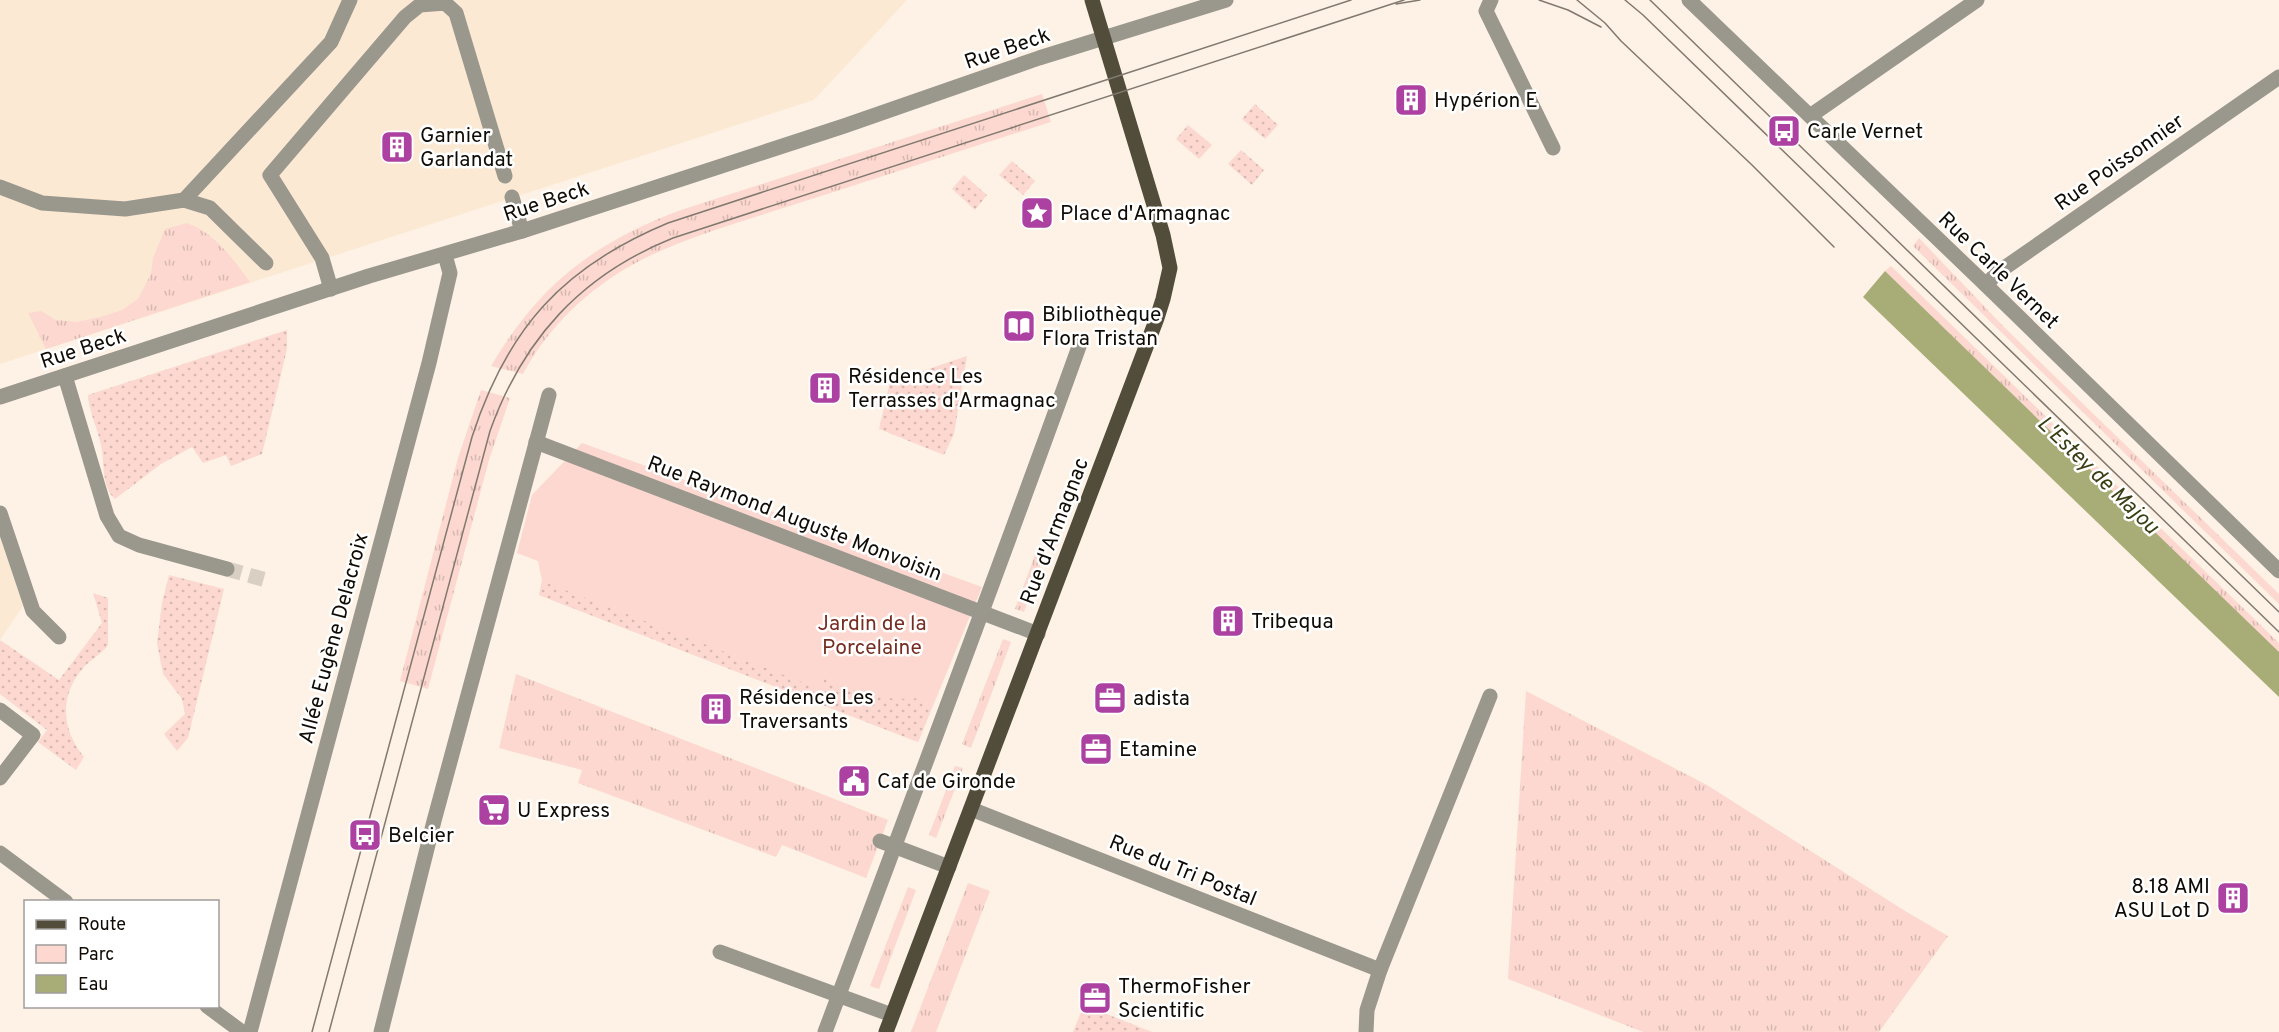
<svg xmlns="http://www.w3.org/2000/svg" width="2279" height="1032" font-family="Overpass,sans-serif">
<style>
.built{fill:#fce9d4}
.grass{fill:url(#grass-tufts)}
.park{fill:#fcd8d0}
.garden{fill:url(#garden-dots)}
.water{fill:#a8ad77}
.lines{fill:none;stroke-linecap:round;stroke-linejoin:round}
.minor-tunnel{stroke:#dacfc3;stroke-width:15;stroke-dasharray:15 8;stroke-linecap:butt}
.minor{stroke:#9a978d;stroke-width:15}
.major{stroke:#524d3b;stroke-width:15}
.tram{stroke:#81796f;stroke-width:1.5}
.labels{text-anchor:middle;stroke-width:5;stroke-linejoin:round;paint-order:stroke}
.street-label{font-size:21px;fill:#110b05;stroke:#fff}
.poi-label{font-size:21px;fill:#110b05;stroke:#fff;text-anchor:start}
.park-label{font-size:21px;fill:#762e22;stroke:#fff}
.water-label{font-size:22px;font-style:italic;fill:#3c3e14;stroke:#fff}
</style>
<defs>
<pattern id="grass-tufts" width="24" height="20" patternUnits="userSpaceOnUse" patternTransform="scale(1.5)"><rect width="24" height="20" fill="#fcd8d0"/><path d="M3 7l-1-3M5 7V3M7 7l1-3M15 17l-1-3M17 17v-4M19 17l1-3" fill="none" stroke="#d7b8b1"/></pattern>
<pattern id="garden-dots" width="8" height="8" patternUnits="userSpaceOnUse" patternTransform="scale(1.5)"><rect width="8" height="8" fill="#fcd8d0"/><path d="M2 2h.1M6 6h.1" fill="none" stroke="#d7b8b1" stroke-width="1.8" stroke-linecap="round"/></pattern>
</defs>
<rect width="100%" height="100%" fill="#fdf2e5"/>
<g class="built">
<path d="M 0,0 L 907,0 L 814,100 L 0,364 Z"/>
<path d="M 0,537 L 23,606 L 0,640 Z"/>
</g>
<g class="grass">
<path d="M 1042,94 L 1051,122 C 966,149 881,177 796,204 C 744,221 683,237 634,264 C 588,289 548,327 523,374 L 491,366 C 539,285 592,244 678,211 Z"/>
<path d="M 187,223 C 216,234 232,258 250,282 L 46,349 L 28,313 L 41,311 L 56,320 L 77,322 L 104,316 L 122,310 L 138,299 L 151,274 L 153,258 L 165,229 Z"/>
<path d="M 1919,238 L 2004,327 L 2279,594 L 2279,604 L 1913,246 Z"/>
<path d="M 1891,266 L 2279,643 L 2279,653 L 1885,271 Z"/>
<path d="M 481,390 L 510,398 L 489,460 L 428,689 L 400,681 L 458,458 Z"/>
<path d="M 1035,555 L 1043,558 L 1024,612 L 1015,609 Z"/>
<path d="M 1003,639 L 1011,642 L 971,748 L 962,744 Z"/>
<path d="M 516,674 L 888,820 L 866,878 L 782,845 L 776,857 L 578,783 L 582,770 L 499,748 Z"/>
<path d="M 1526,691 L 1707,785 L 1905,911 L 1948,936 L 1879,1032 L 1643,1032 L 1508,979 Z"/>
<path d="M 955,766 L 963,768 L 936,838 L 929,835 Z"/>
<path d="M 968,883 L 990,891 L 936,1032 L 911,1032 Z"/>
<path d="M 908,887 L 916,890 L 879,989 L 870,986 Z"/>
</g>
<path class="park" d="M 582,443 L 982,587 L 918,742 L 539,595 L 542,581 L 538,561 L 517,553 L 532,495 Z"/>
<g class="garden">
<path d="M 1255,104 L 1278,125 L 1265,139 L 1242,119 Z"/>
<path d="M 1188,125 L 1212,145 L 1199,159 L 1176,139 Z"/>
<path d="M 1241,150 L 1264,170 L 1252,185 L 1228,164 Z"/>
<path d="M 1012,161 L 1035,181 L 1023,195 L 999,175 Z"/>
<path d="M 964,175 L 987,195 L 975,210 L 952,189 Z"/>
<path d="M 287,330 L 287,349 L 262,454 L 231,466 L 226,455 L 203,463 L 192,447 L 161,464 L 115,499 C 101,487 105,462 101,446 C 98,428 89,413 88,395 Z"/>
<path d="M 967,356 L 954,434 L 944,455 L 879,429 L 890,382 Z"/>
<path d="M 169,575 L 224,589 L 188,738 L 177,751 L 164,734 L 185,714 L 182,699 L 163,674 L 157,643 L 162,603 Z"/>
<path d="M 542,581 L 820,689 L 825,678 C 860,695 884,701 922,698 L 931,710 L 918,742 L 539,595 Z"/>
<path d="M 93,593 L 108,598 L 108,645 C 102,654 91,659 84,667 C 59,695 61,729 84,757 L 76,770 L 38,742 L 47,730 L 0,694 L 0,640 L 59,680 L 102,623 Z"/>
<path d="M 1084,1005 L 1152,1032 L 1073,1032 Z"/>
</g>
<path class="water" d="M 1885,271 L 2279,652 L 2279,697 L 1863,297 Z"/>
<g class="lines">
<path class="minor-tunnel" d="M 227,569 L 266,580"/>
<g class="minor">
<path d="M 1491,0 L 1486,11 L 1553,148"/>
<path d="M 1689,0 L 1986,285 L 2279,571"/>
<path d="M 1810,116 L 1977,0"/>
<path d="M 0,187 L 42,203 L 125,209 L 184,200 L 210,208 L 266,263"/>
<path d="M 512,197 L 522,231"/>
<path d="M 184,200 L 331,42 L 350,0"/>
<path d="M 1986,285 L 1997,273 L 2279,77"/>
<path d="M 331,289 L 322,258 L 270,175 L 405,17 L 420,5 L 445,3 L 456,13 L 505,176"/>
<path d="M 65,376 L 107,516 L 119,536 L 139,545 L 227,569"/>
<path d="M 0,397 L 369,276 L 522,231 L 844,126 L 1039,58 L 1226,0"/>
<path d="M 536,442 L 1038,634"/>
<path d="M 0,513 L 33,611 L 59,637"/>
<path d="M 0,710 L 33,735 L 0,778"/>
<path d="M 971,809 L 1380,970"/>
<path d="M 880,841 L 949,867"/>
<path d="M 0,853 L 66,902"/>
<path d="M 720,952 L 892,1015"/>
<path d="M 207,1006 L 242,1032"/>
<path d="M 250,1032 L 429,363 L 450,273 L 445,255"/>
<path d="M 381,1032 L 434,821 L 549,395"/>
<path d="M 825,1032 C 911,802 998,572 1081,341"/>
<path d="M 1366,1032 L 1367,1010 L 1380,970 L 1490,696"/>
</g>
<path class="major" d="M 886,1032 L 1157,318 L 1163,299 L 1170,268 L 1163,235 L 1092,0"/>
<g class="tram">
<path d="M 1539,0 L 1568,10 L 1601,27"/>
<path d="M 1577,0 L 1605,23 L 1621,41 L 1752,165 L 1834,247"/>
<path d="M 1625,0 L 1643,15 L 2279,632"/>
<path d="M 1650,0 L 2279,612"/>
<path d="M 1396,4 L 1420,0"/>
<path d="M 312,1032 L 472,437 C 507,329 562,267 668,223 L 1351,0"/>
<path d="M 329,1032 L 490,431 C 523,339 581,275 673,238 L 1404,0"/>
</g>
</g>
<defs>
<g id="building-square" transform="scale(1.725)"><rect x="-9" y="-9" width="18" height="18" rx="4" fill="#ad41a1" stroke="#fff"/><path d="M-4-6H4V6H1V3H-1V6H-4ZM-2.5-4.3h1.7v1.8h-1.7ZM.8-4.3h1.7v1.8H.8ZM-2.5-1h1.7V.8h-1.7ZM.8-1h1.7V.8H.8Z" fill="#fff"/></g>
<g id="bus-square" transform="scale(1.725)"><rect x="-9" y="-9" width="18" height="18" rx="4" fill="#ad41a1" stroke="#fff"/><path d="M-5-6H5V4H4V6H2V4H-2V6H-4V4H-5ZM-3.5-4V0h7V-4ZM-3.5 1.2v1.5H-2V1.2ZM2 1.2v1.5H3.5V1.2Z" fill="#fff"/></g>
<g id="sight-square" transform="scale(1.725)"><rect x="-9" y="-9" width="18" height="18" rx="4" fill="#ad41a1" stroke="#fff"/><path d="M0-6L1.8-2.2L6-1.7L2.9 1.2L3.7 5.4L0 3.3L-3.7 5.4L-2.9 1.2L-6-1.7L-1.8-2.2Z" fill="#fff"/></g>
<g id="library-square" transform="scale(1.725)"><rect x="-9" y="-9" width="18" height="18" rx="4" fill="#ad41a1" stroke="#fff"/><path d="M-6-4Q-3-5.5-.7-3.5V5Q-3 3-6 4ZM6-4Q3-5.5 .7-3.5V5Q3 3 6 4Z" fill="#fff"/></g>
<g id="office-square" transform="scale(1.725)"><rect x="-9" y="-9" width="18" height="18" rx="4" fill="#ad41a1" stroke="#fff"/><path d="M-6-3h4V-5.5h4V-3h4V5H-6ZM-1-4.5V-3h2v-1.5ZM-6 0V1H6V0Z" fill="#fff"/></g>
<g id="civic-square" transform="scale(1.725)"><rect x="-9" y="-9" width="18" height="18" rx="4" fill="#ad41a1" stroke="#fff"/><path d="M-.6-6.5H3V-4.5H.6V-3L4-1V1h2V6H-6V1h2V-1L-.6-3ZM-1.2 2.5V6h2.4V2.5Z" fill="#fff"/></g>
<g id="supermarket-square" transform="scale(1.725)"><rect x="-9" y="-9" width="18" height="18" rx="4" fill="#ad41a1" stroke="#fff"/><path d="M-6-5.5h2.5l.6 2H6L4.5 2H-2.5L-4.4-4H-6ZM-1.5 3.2a1.3 1.3 0 1 0 .1 0ZM3 3.2a1.3 1.3 0 1 0 .1 0Z" fill="#fff"/></g>
</defs>
<g fill-rule="evenodd">
<use href="#building-square" x="1411" y="100"/>
<use href="#bus-square" x="1784" y="131"/>
<use href="#building-square" x="397" y="147"/>
<use href="#sight-square" x="1037" y="213"/>
<use href="#library-square" x="1019" y="326"/>
<use href="#building-square" x="825" y="388"/>
<use href="#building-square" x="1228" y="621"/>
<use href="#office-square" x="1110" y="698"/>
<use href="#building-square" x="716" y="709"/>
<use href="#office-square" x="1096" y="749"/>
<use href="#civic-square" x="854" y="781"/>
<use href="#supermarket-square" x="494" y="810"/>
<use href="#bus-square" x="365" y="835"/>
<use href="#building-square" x="2233" y="898"/>
<use href="#office-square" x="1095" y="998"/>
</g>
<g class="labels">
<g class="street-label">
<text transform="translate(1007 48) rotate(-19)" y="7">Rue Beck</text>
<text transform="translate(2119 162) rotate(-35)" y="7">Rue Poissonnier</text>
<text transform="translate(546 201) rotate(-18)" y="7">Rue Beck</text>
<text transform="translate(1999 270) rotate(44)" y="7">Rue Carle Vernet</text>
<text transform="translate(83 348) rotate(-18)" y="7">Rue Beck</text>
<text transform="translate(795 518) rotate(21)" y="7">Rue Raymond Auguste Monvoisin</text>
<text transform="translate(1054 531) rotate(-69)" y="7">Rue d'Armagnac</text>
<text transform="translate(333 638) rotate(-75)" y="7">Allée Eugène Delacroix</text>
<text transform="translate(1183 870) rotate(22)" y="7">Rue du Tri Postal</text>
</g>
<g class="poi-label">
<text x="1434" y="107">Hypérion E</text>
<text x="1807" y="138">Carle Vernet</text>
<text x="420" y="142">Garnier<tspan x="420" dy="24">Garlandat</tspan></text>
<text x="1060" y="220">Place d'Armagnac</text>
<text x="1042" y="321">Bibliothèque<tspan x="1042" dy="24">Flora Tristan</tspan></text>
<text x="848" y="383">Résidence Les<tspan x="848" dy="24">Terrasses d'Armagnac</tspan></text>
<text x="1251" y="628">Tribequa</text>
<text x="739" y="704">Résidence Les<tspan x="739" dy="24">Traversants</tspan></text>
<text x="1133" y="705">adista</text>
<text x="1119" y="756">Etamine</text>
<text x="877" y="788">Caf de Gironde</text>
<text x="517" y="817">U Express</text>
<text x="388" y="842">Belcier</text>
<text x="2210" y="893" text-anchor="end">8.18 AMI<tspan x="2210" dy="24">ASU Lot D</tspan></text>
<text x="1118" y="993">ThermoFisher<tspan x="1118" dy="24">Scientific</tspan></text>
</g>
<g class="park-label">
<text x="872" y="630">Jardin de la<tspan x="872" dy="24">Porcelaine</tspan></text>
</g>
<g class="water-label">
<text transform="translate(2099 474) rotate(44)" y="8">L'Estey de Majou</text>
</g>
</g>
<rect x="24" y="900" width="195" height="108" fill="#ffffff" stroke="#a09d9b" stroke-width="1.5"/>
<rect x="36" y="920" width="30" height="9" fill="#524d3b" stroke="#a09d9b" stroke-width="1.5"/>
<text x="78" y="930" font-size="18" fill="#110b05">Route</text>
<rect x="36" y="945" width="30" height="18" fill="#fcd8d0" stroke="#a09d9b" stroke-width="1.5"/>
<text x="78" y="960" font-size="18" fill="#110b05">Parc</text>
<rect x="36" y="975" width="30" height="18" fill="#a8ad77" stroke="#a09d9b" stroke-width="1.5"/>
<text x="78" y="990" font-size="18" fill="#110b05">Eau</text>
</svg>
